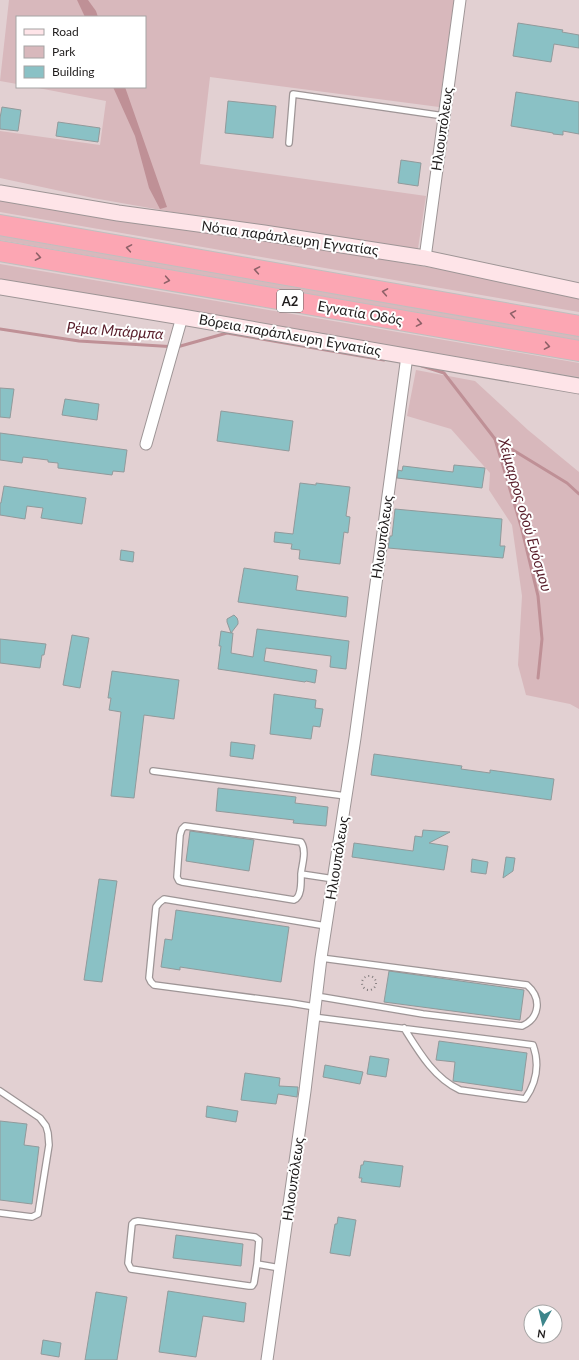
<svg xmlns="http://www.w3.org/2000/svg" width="579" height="1360" font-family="Lato,sans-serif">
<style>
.built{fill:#e2d0d2;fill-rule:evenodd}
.green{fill:#d8b8bc}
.water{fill:#bf9096}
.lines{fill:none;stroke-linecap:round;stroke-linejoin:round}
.stream{stroke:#bf9096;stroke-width:3}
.building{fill:#8ac1c5;stroke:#919a9b}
.lane-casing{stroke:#9e9596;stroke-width:8}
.street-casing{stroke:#9e9596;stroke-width:13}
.secondary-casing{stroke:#9e9596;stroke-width:17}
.highway-casing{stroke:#c0bfbf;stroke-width:22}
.path{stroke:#817b7c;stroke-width:2;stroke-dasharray:1 3;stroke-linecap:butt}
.lane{stroke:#fff;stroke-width:5.5}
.street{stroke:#fff;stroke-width:11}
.secondary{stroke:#fee4e8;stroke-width:15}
.highway{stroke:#fca6b3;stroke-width:20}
.oneway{stroke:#8e6168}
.labels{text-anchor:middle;stroke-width:4;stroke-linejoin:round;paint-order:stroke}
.shield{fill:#fff;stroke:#626060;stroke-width:1}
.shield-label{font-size:13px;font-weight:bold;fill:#1f1c1c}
.street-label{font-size:14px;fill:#1f1c1c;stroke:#fff}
.water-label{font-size:15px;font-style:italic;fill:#581d2a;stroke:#fff}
</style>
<rect width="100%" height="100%" fill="#ebe1e3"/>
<path class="built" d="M 0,0 L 579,0 L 579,1360 L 0,1360 ZM 17,17 L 145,17 L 145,87 L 17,87 ZM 531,1312 L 555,1312 L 555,1336 L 531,1336 Z"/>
<g class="green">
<path d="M 9,0 L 454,0 L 439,107 L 210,77 L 200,164 L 426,196 L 417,255 L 93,198 L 0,178 L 0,131 L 100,145 L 106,101 L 33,87 L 145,87 L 145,17 L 17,17 L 17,84 L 0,81 Z"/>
<path d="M 0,194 L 579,293 L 579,312 L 0,212 Z"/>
<path d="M 0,235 L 579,335 L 579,341 L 0,240 Z"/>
<path d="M 0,264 L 579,363 L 579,377 L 0,281 Z"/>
<path d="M 416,370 L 475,381 L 528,430 L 579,472 L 579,709 L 570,704 L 526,695 L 518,665 L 522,596 L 512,525 L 489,490 L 490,473 L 451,429 L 407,416 Z"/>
</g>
<g class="water">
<path d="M 77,0 L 88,0 L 96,11 L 98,17 L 85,17 Z"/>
<path d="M 113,87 L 125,87 L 167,207 L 160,209 L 149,188 L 135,136 Z"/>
</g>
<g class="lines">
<g class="stream">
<path d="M 0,329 L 79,341 L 177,347 L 227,333 L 384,360"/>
<path d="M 422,366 L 444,373 L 495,439 L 521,526 L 538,596 L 542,639 L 538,678"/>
<path d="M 495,439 L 567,483 L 579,494"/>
</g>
</g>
<g class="building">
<path d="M 518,23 L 563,30 L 562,32 L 579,35 L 579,48 L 554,44 L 551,62 L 513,56 Z"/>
<path d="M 516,92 L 579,102 L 579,134 L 563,131 L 563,135 L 553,134 L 553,133 L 511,126 Z"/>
<path d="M 228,101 L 276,106 L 273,138 L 225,133 Z"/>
<path d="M 2,107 L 21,110 L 18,131 L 0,129 L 0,118 Z"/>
<path d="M 58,122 L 100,128 L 98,142 L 56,136 Z"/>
<path d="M 401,160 L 421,163 L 418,186 L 398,183 Z"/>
<path d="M 0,388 L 14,389 L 10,418 L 0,417 Z"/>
<path d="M 65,399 L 99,404 L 97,420 L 62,415 Z"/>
<path d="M 221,411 L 293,421 L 289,451 L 217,441 Z"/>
<path d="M 0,433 L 127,450 L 124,472 L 113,471 L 112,475 L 58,468 L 58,463 L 48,462 L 48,460 L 23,457 L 22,463 L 0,460 Z"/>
<path d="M 454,465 L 485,468 L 482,488 L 397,478 L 398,470 L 402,471 L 403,466 L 453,472 Z"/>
<path d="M 300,483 L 316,485 L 316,483 L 350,487 L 346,516 L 350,517 L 348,533 L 344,532 L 340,564 L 299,559 L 300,550 L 291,549 L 292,544 L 274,542 L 275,532 L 293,534 Z"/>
<path d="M 4,486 L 86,498 L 82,524 L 41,518 L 43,508 L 27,506 L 25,519 L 0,515 L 0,503 L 1,503 Z"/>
<path d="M 395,509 L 502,519 L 500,546 L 505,546 L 503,558 L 388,548 L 390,536 L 392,536 Z"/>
<path d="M 121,550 L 134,552 L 133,562 L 120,560 Z"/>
<path d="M 244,568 L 298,576 L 296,590 L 348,597 L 346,617 L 238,602 Z"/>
<path d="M 234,615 L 237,618 L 238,621 L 238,624 L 231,633 L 233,633 L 231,653 L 253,657 L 257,629 L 349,641 L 346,669 L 330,667 L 331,656 L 266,648 L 264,661 L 317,670 L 315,683 L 306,681 L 305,682 L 218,669 L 221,646 L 219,646 L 221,631 L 231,633 L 227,622 L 227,619 Z"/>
<path d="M 72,635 L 89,638 L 80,688 L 63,685 Z"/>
<path d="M 0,639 L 46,644 L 44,655 L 42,655 L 40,668 L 0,663 Z"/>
<path d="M 112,671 L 179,680 L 174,719 L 144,715 L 134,798 L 111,796 L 121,712 L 109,710 L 111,698 L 108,698 Z"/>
<path d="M 274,694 L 316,700 L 315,708 L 323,709 L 320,727 L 313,726 L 311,739 L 270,734 Z"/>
<path d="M 231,742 L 255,745 L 253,759 L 230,756 Z"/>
<path d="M 374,754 L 462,766 L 461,769 L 490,773 L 490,770 L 554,779 L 551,800 L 371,775 Z"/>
<path d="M 218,788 L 296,797 L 295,803 L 328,807 L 326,826 L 293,823 L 294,820 L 216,811 Z"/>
<path d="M 423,830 L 450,832 L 429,843 L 448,846 L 444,870 L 352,857 L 354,843 L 413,851 L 415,836 L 422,837 Z"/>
<path d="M 190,831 L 254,840 L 249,871 L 186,861 Z"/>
<path d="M 506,857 L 515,858 L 513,871 L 503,878 Z"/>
<path d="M 472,859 L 488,862 L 486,874 L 471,872 Z"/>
<path d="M 99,879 L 117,881 L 102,982 L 84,980 Z"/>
<path d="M 176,910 L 289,927 L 281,982 L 180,967 L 180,970 L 161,967 L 165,939 L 172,940 Z"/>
<path d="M 389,971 L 524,990 L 520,1020 L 384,1002 Z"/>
<path d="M 439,1041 L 527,1053 L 522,1091 L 453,1081 L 455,1062 L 436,1060 Z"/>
<path d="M 370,1056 L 389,1059 L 386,1077 L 367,1074 Z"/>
<path d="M 325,1065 L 363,1072 L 360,1084 L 323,1077 Z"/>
<path d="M 245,1073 L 280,1078 L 279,1086 L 298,1087 L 297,1097 L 278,1094 L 276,1104 L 241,1100 Z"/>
<path d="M 207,1106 L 238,1111 L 236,1122 L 206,1117 Z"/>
<path d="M 0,1121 L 27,1124 L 24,1145 L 39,1147 L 32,1204 L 0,1200 Z"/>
<path d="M 364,1161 L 403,1166 L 400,1187 L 361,1182 L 362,1178 L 359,1178 L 361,1165 L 363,1165 Z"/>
<path d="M 338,1217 L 356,1220 L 350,1256 L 330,1253 L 335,1224 L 337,1224 Z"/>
<path d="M 176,1235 L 243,1244 L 241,1266 L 173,1258 Z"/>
<path d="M 168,1291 L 246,1303 L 244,1322 L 203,1316 L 196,1357 L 159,1352 Z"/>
<path d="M 96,1292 L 127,1297 L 117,1360 L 85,1360 Z"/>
<path d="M 43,1340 L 61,1343 L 59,1357 L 41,1354 Z"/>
</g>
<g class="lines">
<g class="lane-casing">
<g id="lane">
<path d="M 289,143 L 293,94 L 444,116"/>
<path d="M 153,771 L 346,796"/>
<path d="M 301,874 C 302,864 307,851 301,842 L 185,826 L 182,829 L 180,835 L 177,877 L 179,881 L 182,882 L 294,900 C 302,897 301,882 301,874 L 334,879"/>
<path d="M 316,996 L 423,1014 L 522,1026 C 540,1018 542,998 527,985 L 321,958"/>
<path d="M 315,1007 L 291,1003 L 154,985 L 151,982 L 149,978 L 156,907 L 159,903 L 164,899 L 326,926"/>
<path d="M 313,1017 L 533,1045 C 540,1065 537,1082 525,1099 L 460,1090 C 434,1078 419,1052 404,1028"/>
<path d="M 0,1091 L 40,1118 L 46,1126 L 48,1133 L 49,1145 L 38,1214 L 32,1217 L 0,1213"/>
<path d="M 257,1264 L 254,1283 L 252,1286 L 249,1286 L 131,1269 L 128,1263 L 132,1224 L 134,1222 L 138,1221 L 255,1237 L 259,1240 L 257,1264 L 280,1268"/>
</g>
</g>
<g class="street-casing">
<g id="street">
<path d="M 425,258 L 460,0"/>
<path d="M 146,444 L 182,317"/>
<path d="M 267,1360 L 305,1091 L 321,958 L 355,738 L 407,356"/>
</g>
</g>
<g class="secondary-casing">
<g id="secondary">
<path d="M 0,193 L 118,213 L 264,233 L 425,258 L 579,291"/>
<path d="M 0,287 L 182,317 L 579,386"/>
</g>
</g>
<g class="highway-casing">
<g id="highway">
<path d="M 0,225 L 579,326"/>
<path d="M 0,251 L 579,351"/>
</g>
</g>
<circle class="path" cx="369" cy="983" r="7"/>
<use href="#lane" class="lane"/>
<use href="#street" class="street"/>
<use href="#secondary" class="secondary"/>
<use href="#highway" class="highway"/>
</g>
<defs><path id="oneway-chevron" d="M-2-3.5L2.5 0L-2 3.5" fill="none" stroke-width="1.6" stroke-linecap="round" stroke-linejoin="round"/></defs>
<g class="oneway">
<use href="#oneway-chevron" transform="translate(129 248) rotate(-170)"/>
<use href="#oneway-chevron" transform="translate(38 257) rotate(10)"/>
<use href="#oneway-chevron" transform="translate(257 270) rotate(-170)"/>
<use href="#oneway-chevron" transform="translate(167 280) rotate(10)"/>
<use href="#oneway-chevron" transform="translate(385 292) rotate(-170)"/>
<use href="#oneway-chevron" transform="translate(513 314) rotate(-170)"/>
<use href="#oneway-chevron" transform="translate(419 323) rotate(10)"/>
<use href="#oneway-chevron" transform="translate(547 346) rotate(10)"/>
</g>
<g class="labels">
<rect class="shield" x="277" y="290" width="26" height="22" rx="3"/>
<g class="shield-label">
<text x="290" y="306">Α2</text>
</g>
<g class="street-label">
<text transform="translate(442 129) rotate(-82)" y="5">Ηλιουπόλεως</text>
<text transform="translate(290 238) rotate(8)" y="5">Νότια παράπλευρη Εγνατίας</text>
<text transform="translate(360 313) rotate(10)" y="5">Εγνατία Οδός</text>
<text transform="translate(290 335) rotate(10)" y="5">Βόρεια παράπλευρη Εγνατίας</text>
<text transform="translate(382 537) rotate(-82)" y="5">Ηλιουπόλεως</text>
<text transform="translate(337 858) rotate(-81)" y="5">Ηλιουπόλεως</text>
<text transform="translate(293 1179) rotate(-82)" y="5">Ηλιουπόλεως</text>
</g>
<g class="water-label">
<text transform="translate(115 331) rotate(4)" y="5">Ρέμα Μπάρμπα</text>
<text transform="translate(525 515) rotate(74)" y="5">Χείμαρρος οδού Ευόσμου</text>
</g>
</g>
<rect x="16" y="16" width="130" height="72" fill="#ffffff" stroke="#a5a4a4"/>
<rect x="24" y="29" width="20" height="6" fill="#fee4e8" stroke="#a5a4a4"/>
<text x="52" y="36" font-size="12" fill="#1f1c1c">Road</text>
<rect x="24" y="46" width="20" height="12" fill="#d8b8bc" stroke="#a5a4a4"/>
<text x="52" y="56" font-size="12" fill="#1f1c1c">Park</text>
<rect x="24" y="66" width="20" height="12" fill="#8ac1c5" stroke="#a5a4a4"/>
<text x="52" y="76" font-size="12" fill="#1f1c1c">Building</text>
<g transform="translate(543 1324) rotate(188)"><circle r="19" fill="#ffffff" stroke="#a5a4a4"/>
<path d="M0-3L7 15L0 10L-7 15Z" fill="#3d858b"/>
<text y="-6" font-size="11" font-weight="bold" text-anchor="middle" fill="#1f1c1c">N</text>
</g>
</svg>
